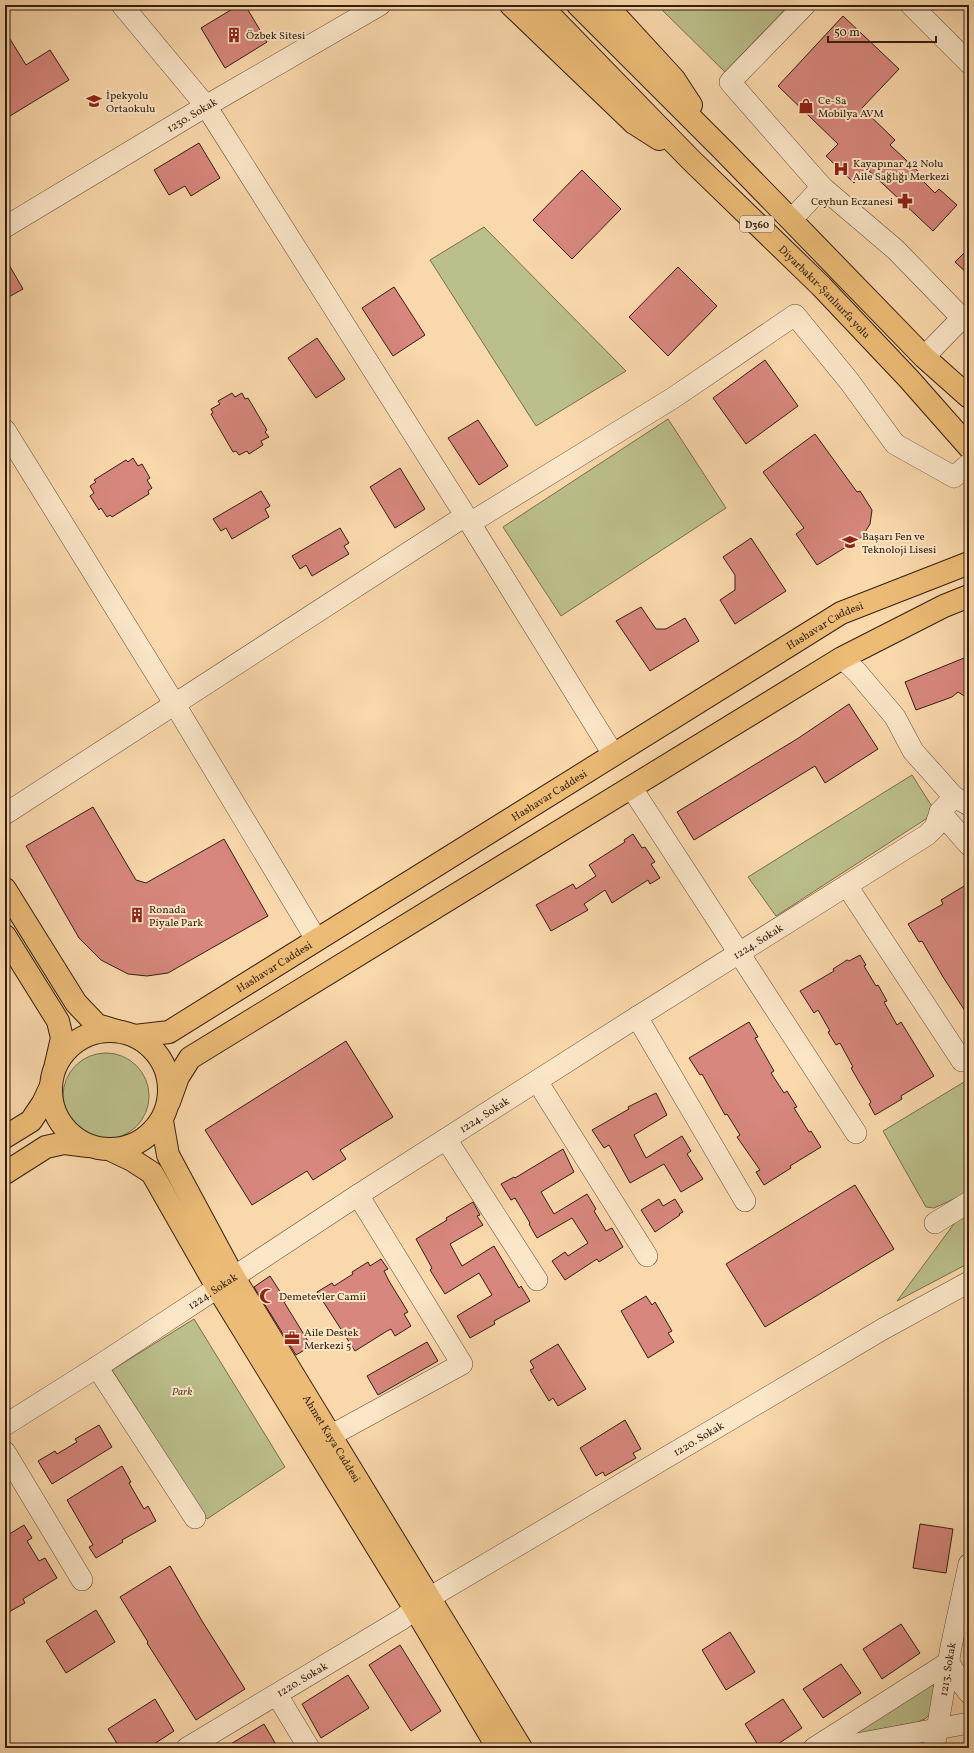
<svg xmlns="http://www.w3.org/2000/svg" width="974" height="1753" font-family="Vollkorn,serif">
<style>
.green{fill:#bbbf8b;stroke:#786e4c}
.building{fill:#d7877d;stroke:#341e0e}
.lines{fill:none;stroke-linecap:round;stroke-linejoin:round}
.minor-casing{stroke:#654c35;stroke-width:22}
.major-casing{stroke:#341e0e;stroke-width:24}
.highway-casing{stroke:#341e0e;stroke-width:24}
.minor{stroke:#fbe6c8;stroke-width:21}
.major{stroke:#ecbc76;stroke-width:22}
.highway{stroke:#ecbc76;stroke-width:22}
.labels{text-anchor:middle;stroke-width:4;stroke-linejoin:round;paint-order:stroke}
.shield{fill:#fbe6c8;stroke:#705a46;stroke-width:1}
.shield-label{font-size:10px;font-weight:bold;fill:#341e0e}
.poi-label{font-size:11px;fill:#341e0e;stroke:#fbe6c8;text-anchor:start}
.street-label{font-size:11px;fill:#341e0e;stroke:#fbe6c8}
.park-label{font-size:11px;font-style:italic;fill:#5c4e34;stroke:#fbe6c8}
</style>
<rect width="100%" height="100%" fill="#f9d8ab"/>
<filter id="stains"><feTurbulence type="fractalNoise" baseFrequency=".005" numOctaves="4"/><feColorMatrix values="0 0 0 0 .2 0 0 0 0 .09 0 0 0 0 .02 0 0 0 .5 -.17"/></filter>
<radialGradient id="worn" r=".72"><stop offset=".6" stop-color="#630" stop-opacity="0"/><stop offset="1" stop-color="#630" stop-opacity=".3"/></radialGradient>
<g class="green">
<path d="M 657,5 L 789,5 L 725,72 Z"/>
<path d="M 484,227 L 626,371 L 536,426 L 430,260 Z"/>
<path d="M 668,419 L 726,508 L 561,616 L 503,527 Z"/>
<path d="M 912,775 L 933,808 L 932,815 L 776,916 L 748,877 Z"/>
<circle cx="106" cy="1096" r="43"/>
<path d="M 969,1079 L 969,1192 L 934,1208 L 926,1207 L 883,1131 Z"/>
<path d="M 969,1209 L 969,1263 L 897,1301 L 962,1213 Z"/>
<path d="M 194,1319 L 285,1467 L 207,1519 L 112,1370 Z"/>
<path d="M 930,1683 L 933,1686 L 935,1690 L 929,1715 L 925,1719 L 917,1722 L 855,1734 Z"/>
</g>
<g class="building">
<path d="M 239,5 L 245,5 L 267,42 L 225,68 L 201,28 Z"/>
<path d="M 843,16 L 899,69 L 862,108 L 895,140 L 890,145 L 921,174 L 919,177 L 935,193 L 939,189 L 957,205 L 933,231 L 867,169 L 854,183 L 826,156 L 838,144 L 778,86 Z"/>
<path d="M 5,31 L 26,65 L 50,50 L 69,80 L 5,119 Z"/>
<path d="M 199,143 L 220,178 L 191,196 L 185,186 L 169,195 L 154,170 Z"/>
<path d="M 582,170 L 621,209 L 572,259 L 533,220 Z"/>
<path d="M 969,248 L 969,275 L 955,262 Z"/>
<path d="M 5,258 L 23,289 L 5,299 Z"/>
<path d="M 678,267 L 717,306 L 668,356 L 629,317 Z"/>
<path d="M 394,287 L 425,335 L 393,356 L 362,308 Z"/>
<path d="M 317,338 L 345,379 L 316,398 L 288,358 Z"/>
<path d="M 765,360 L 798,406 L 746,444 L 713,398 Z"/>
<path d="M 232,393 L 235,397 L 242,393 L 245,399 L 248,398 L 267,430 L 265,432 L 269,437 L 261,441 L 263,445 L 249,454 L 247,451 L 239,455 L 236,451 L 233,452 L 211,414 L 213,413 L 211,409 L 220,404 L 218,401 Z"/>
<path d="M 478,420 L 508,466 L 479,485 L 448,438 Z"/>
<path d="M 815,434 L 857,492 L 860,491 L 872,510 L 870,524 L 862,537 L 817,565 L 796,534 L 804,528 L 763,472 Z"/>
<path d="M 133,458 L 138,466 L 142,464 L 150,478 L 147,480 L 152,488 L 148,491 L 149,494 L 112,517 L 110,515 L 107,517 L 101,508 L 99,510 L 90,496 L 94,493 L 90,486 L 96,482 L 94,480 L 126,460 L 128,462 Z"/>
<path d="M 400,468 L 425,509 L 395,528 L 370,487 Z"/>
<path d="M 261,491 L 270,506 L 265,509 L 269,517 L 232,539 L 226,528 L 221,531 L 213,519 Z"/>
<path d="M 340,528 L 349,543 L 344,546 L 349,554 L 312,576 L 306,565 L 300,569 L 292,556 Z"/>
<path d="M 751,538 L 786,591 L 735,624 L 720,600 L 735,590 L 735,575 L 723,557 Z"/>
<path d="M 641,607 L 656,629 L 666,629 L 685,618 L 699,641 L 650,671 L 616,621 Z"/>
<path d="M 969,656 L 969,699 L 958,692 L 952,697 L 916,710 L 905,682 Z"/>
<path d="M 849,704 L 878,749 L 825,783 L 815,766 L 694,840 L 677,812 L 797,739 Z"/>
<path d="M 93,807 L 136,880 L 146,883 L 224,839 L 268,916 L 168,973 L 147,976 L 128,974 L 101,960 L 79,938 L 26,846 Z"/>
<path d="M 633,834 L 642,848 L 645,847 L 655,862 L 651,864 L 660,878 L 650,884 L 648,880 L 612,903 L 605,890 L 584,904 L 588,910 L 551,931 L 536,905 L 573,884 L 576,889 L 596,876 L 589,865 L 625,842 L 624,840 Z"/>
<path d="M 969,883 L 969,1017 L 943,977 L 922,941 L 919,942 L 908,924 L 943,904 L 941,900 Z"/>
<path d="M 860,955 L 866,965 L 864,966 L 876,986 L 878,985 L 887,1001 L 884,1002 L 897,1025 L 901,1022 L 934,1076 L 901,1096 L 902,1099 L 875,1115 L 869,1104 L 871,1102 L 851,1068 L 853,1067 L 840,1043 L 836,1045 L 828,1032 L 830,1031 L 818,1010 L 814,1013 L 800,991 L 834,971 L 833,969 L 847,960 L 849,961 Z"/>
<path d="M 749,1022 L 758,1037 L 755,1038 L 774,1071 L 771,1073 L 784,1093 L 787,1091 L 797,1107 L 794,1108 L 809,1132 L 811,1131 L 821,1147 L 790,1166 L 791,1168 L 764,1185 L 756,1172 L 760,1170 L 737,1137 L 740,1135 L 727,1114 L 725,1115 L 702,1074 L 700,1075 L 689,1058 Z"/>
<path d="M 346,1041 L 393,1117 L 340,1150 L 346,1159 L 313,1180 L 307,1171 L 252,1205 L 205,1130 Z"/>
<path d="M 656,1093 L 667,1115 L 634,1135 L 646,1158 L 682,1136 L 691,1151 L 687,1154 L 703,1179 L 681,1192 L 664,1164 L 630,1183 L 609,1145 L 604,1148 L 592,1130 L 629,1109 L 628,1107 Z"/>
<path d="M 563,1149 L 574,1172 L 541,1192 L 554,1214 L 587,1194 L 596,1209 L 594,1211 L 606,1231 L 612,1228 L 623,1247 L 599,1262 L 597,1259 L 565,1280 L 552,1261 L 565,1252 L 568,1256 L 588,1243 L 572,1218 L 537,1238 L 529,1224 L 530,1223 L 515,1198 L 511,1200 L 501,1184 L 514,1177 L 515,1178 Z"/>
<path d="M 855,1185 L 894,1249 L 765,1327 L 726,1264 Z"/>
<path d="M 659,1199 L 663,1206 L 675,1199 L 683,1212 L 679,1214 L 680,1215 L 655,1232 L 641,1210 Z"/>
<path d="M 473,1202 L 480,1215 L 477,1216 L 483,1225 L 450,1244 L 462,1266 L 494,1246 L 519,1288 L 521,1286 L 530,1301 L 494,1321 L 495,1324 L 470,1338 L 457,1316 L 492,1295 L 479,1273 L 445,1294 L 430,1270 L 432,1268 L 416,1239 L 447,1220 L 446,1218 Z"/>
<path d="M 381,1259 L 388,1269 L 384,1271 L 389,1281 L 408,1312 L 404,1314 L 411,1326 L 395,1336 L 391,1329 L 387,1331 L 355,1351 L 317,1292 L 332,1283 L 334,1286 L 353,1274 L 352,1272 L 368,1262 L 370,1266 Z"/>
<path d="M 270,1276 L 286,1301 L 284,1302 L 311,1346 L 296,1355 L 254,1287 Z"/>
<path d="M 646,1296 L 652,1305 L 655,1302 L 672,1331 L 668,1333 L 674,1342 L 648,1358 L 621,1311 Z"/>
<path d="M 427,1342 L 438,1361 L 378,1395 L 367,1376 Z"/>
<path d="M 558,1344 L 586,1389 L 558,1406 L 553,1398 L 549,1401 L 530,1370 L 534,1368 L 530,1361 Z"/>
<path d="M 625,1420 L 641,1449 L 633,1453 L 636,1458 L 605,1476 L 603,1472 L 596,1476 L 580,1448 Z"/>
<path d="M 99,1425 L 112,1447 L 52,1484 L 38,1461 L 55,1451 L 57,1454 L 77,1442 L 75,1439 Z"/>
<path d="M 122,1466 L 131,1482 L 129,1483 L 144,1509 L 148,1506 L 156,1521 L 122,1540 L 123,1542 L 96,1558 L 89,1547 L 93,1545 L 67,1500 Z"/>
<path d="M 920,1524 L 953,1529 L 946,1573 L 913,1568 Z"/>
<path d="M 24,1525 L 32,1538 L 27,1541 L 39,1561 L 45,1558 L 57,1578 L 23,1599 L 25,1603 L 5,1614 L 5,1545 L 10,1542 L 6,1536 Z"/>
<path d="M 170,1566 L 202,1621 L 245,1689 L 196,1720 L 147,1643 L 148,1642 L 120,1597 Z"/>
<path d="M 96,1610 L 115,1642 L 66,1673 L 46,1641 Z"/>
<path d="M 901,1624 L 920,1653 L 882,1679 L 863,1649 Z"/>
<path d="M 730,1632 L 755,1672 L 726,1690 L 702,1650 Z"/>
<path d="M 400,1645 L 441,1711 L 411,1731 L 369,1665 Z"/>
<path d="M 841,1664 L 861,1693 L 823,1718 L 803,1689 Z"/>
<path d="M 348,1675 L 369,1708 L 321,1738 L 302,1704 Z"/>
<path d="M 155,1699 L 174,1731 L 148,1748 L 120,1748 L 108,1729 Z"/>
<path d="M 783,1699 L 802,1728 L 772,1748 L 760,1748 L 745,1724 Z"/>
<path d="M 264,1724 L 278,1748 L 224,1748 Z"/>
</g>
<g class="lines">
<g class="minor-casing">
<g id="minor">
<path d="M 122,5 L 206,106 L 470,523 L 613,754"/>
<path d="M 805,5 L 730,82 L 822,187 L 896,250 L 962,318 L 924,357"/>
<path d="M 911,5 L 969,63"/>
<path d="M 791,220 L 822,187"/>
<path id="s1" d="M 5,227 L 206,106 L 380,5"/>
<path d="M 5,430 L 174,703 L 316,939"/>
<path d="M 470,523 L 673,398 L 795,315 L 849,381 L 895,444 L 954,477 L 969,464"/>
<path d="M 842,658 L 857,672 L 895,717 L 913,751 L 954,797 L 969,805"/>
<path d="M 631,787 L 856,1133"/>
<path d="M 940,812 L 969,845"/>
<path d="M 5,814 L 465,516"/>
<path d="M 847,886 L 962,1061"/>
<path d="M 637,1017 L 745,1201"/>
<path d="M 537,1081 L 647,1256"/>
<path d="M 446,1139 L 537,1280"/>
<path d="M 935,1223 L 969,1202"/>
<path d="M 97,1367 L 195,1518"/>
<path id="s2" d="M 5,1425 L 97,1367 L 358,1195 L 637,1017 L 927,835 L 935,827 L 940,812 L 954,797"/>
<path d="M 316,1446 L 330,1436 L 462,1364 L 358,1195"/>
<path d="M 5,1452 L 82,1580"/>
<path id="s3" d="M 429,1598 L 883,1329 L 969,1282"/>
<path d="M 277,1695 L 309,1748"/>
<path id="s4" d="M 187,1748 L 402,1619 L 415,1609"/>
<path d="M 814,1748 L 949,1662 L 959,1680 L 969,1693"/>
<path d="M 835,1748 L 969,1723"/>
<path id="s5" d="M 934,1748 L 951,1647 L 969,1564"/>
</g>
</g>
<g class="major-casing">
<g id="major">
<path d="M 5,889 L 76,1003 L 97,1025 L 117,1031"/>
<path d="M 5,936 L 58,1021 L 62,1038 L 56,1064"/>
<circle cx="110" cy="1090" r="59"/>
<path id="s6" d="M 135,1036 L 169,1032 L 841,613 L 969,563"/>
<path d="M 169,1102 L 178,1077 L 190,1058 L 842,658 L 944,606 L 969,596"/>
<path id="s7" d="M 162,1121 L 168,1155 L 233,1276 L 521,1748"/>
<path d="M 5,1137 L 31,1121 L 43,1103 L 51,1086"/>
<path d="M 111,1150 L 132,1160 L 152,1173 L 217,1287 L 415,1609 L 498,1748"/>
<path d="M 5,1173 L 46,1147 L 64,1143 L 88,1146"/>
</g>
</g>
<g class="highway-casing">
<g id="highway">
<path d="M 511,5 L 634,123 L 659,139"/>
<path id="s8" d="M 540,5 L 691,160 L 821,286 L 909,379 L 969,447"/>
<path d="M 578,5 L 724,151 L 924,357 L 969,397"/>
<path d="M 606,5 L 674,79 L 691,105"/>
</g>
</g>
<use href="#minor" class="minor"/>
<use href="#major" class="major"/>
<use href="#highway" class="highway"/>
</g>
<defs>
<g id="building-bare" transform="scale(1.2)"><path d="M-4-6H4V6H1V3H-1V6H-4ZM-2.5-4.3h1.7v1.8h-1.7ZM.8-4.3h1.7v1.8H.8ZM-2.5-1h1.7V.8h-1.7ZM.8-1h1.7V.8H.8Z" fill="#8f2418" stroke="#fbe6c8" stroke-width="2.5" paint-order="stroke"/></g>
<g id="school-bare" transform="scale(1.2)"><path d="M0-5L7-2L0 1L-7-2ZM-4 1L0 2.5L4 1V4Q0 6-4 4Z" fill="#8f2418" stroke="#fbe6c8" stroke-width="2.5" paint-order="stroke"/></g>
<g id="shop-bare" transform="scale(1.2)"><path d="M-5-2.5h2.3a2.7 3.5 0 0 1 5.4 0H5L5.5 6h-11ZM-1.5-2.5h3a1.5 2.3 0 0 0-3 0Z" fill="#8f2418" stroke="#fbe6c8" stroke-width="2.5" paint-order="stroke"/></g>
<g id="hospital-bare" transform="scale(1.2)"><path d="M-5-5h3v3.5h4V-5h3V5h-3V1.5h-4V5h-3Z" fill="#8f2418" stroke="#fbe6c8" stroke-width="2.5" paint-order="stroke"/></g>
<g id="pharmacy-bare" transform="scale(1.2)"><path d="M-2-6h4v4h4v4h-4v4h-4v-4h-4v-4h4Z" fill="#8f2418" stroke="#fbe6c8" stroke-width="2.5" paint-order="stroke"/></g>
<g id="mosque-bare" transform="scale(1.2)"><path d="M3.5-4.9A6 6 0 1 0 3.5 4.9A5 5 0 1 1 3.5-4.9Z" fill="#8f2418" stroke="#fbe6c8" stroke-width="2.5" paint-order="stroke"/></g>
<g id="office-bare" transform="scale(1.2)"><path d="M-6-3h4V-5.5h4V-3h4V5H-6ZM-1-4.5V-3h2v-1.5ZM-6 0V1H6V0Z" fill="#8f2418" stroke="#fbe6c8" stroke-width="2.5" paint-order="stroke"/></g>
</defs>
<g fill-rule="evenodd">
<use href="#building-bare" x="234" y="35"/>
<use href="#school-bare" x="94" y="101"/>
<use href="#shop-bare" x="806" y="106"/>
<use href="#hospital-bare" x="841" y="169"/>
<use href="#pharmacy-bare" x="905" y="201"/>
<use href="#school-bare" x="850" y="542"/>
<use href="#building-bare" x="137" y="915"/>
<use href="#mosque-bare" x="267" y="1296"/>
<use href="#office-bare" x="292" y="1338"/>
</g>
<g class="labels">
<rect class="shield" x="740" y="216" width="34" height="16" rx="3"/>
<g class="shield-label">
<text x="757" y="228">D360</text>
</g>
<g class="poi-label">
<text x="246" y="39">Özbek Sitesi</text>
<text x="106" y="99">İpekyolu<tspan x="106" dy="13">Ortaokulu</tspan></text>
<text x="818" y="104">Ce-Sa<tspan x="818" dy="13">Mobilya AVM</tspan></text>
<text x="853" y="167">Kayapınar 42 Nolu<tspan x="853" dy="13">Aile Sağlığı Merkezi</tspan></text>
<text x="893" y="205" text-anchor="end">Ceyhun Eczanesi</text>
<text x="862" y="540">Başarı Fen ve<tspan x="862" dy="13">Teknoloji Lisesi</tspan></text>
<text x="149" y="913">Ronada<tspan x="149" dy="13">Piyale Park</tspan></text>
<text x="279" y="1300">Demetevler Camii</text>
<text x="304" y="1336">Aile Destek<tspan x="304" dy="13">Merkezi 5</tspan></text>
</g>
<g class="street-label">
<text dy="4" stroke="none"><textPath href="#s1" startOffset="218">1230. Sokak</textPath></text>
<text dy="4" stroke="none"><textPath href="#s8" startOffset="404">Diyarbakır-Şanlıurfa yolu</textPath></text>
<text dy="4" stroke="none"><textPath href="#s6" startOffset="806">Hashavar Caddesi</textPath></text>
<text dy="4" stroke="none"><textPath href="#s6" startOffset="482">Hashavar Caddesi</textPath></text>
<text dy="4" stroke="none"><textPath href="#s2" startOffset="895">1224. Sokak</textPath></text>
<text dy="4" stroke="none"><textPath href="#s6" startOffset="158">Hashavar Caddesi</textPath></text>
<text dy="4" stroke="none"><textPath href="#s2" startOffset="571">1224. Sokak</textPath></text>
<text dy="4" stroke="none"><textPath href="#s2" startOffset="247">1224. Sokak</textPath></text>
<text dy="4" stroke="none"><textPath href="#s3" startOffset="313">1220. Sokak</textPath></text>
<text dy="4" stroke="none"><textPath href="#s7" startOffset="362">Ahmet Kaya Caddesi</textPath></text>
<text dy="4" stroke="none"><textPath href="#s5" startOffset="80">1213. Sokak</textPath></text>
<text dy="4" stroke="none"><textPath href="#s4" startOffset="134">1220. Sokak</textPath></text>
</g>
<g class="park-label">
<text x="182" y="1395">Park</text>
</g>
</g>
<rect width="974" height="1753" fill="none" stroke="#f9d8ab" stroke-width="20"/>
<rect x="6" y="6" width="962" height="1741" fill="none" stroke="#341e0e" stroke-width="2"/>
<rect x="10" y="10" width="954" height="1733" fill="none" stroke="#341e0e"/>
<path d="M828 36v6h108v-6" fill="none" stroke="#341e0e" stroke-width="2"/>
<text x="834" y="36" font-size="12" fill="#341e0e" stroke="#fbe6c8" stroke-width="3" paint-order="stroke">50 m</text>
<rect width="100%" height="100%" filter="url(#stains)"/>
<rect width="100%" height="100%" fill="url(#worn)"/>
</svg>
